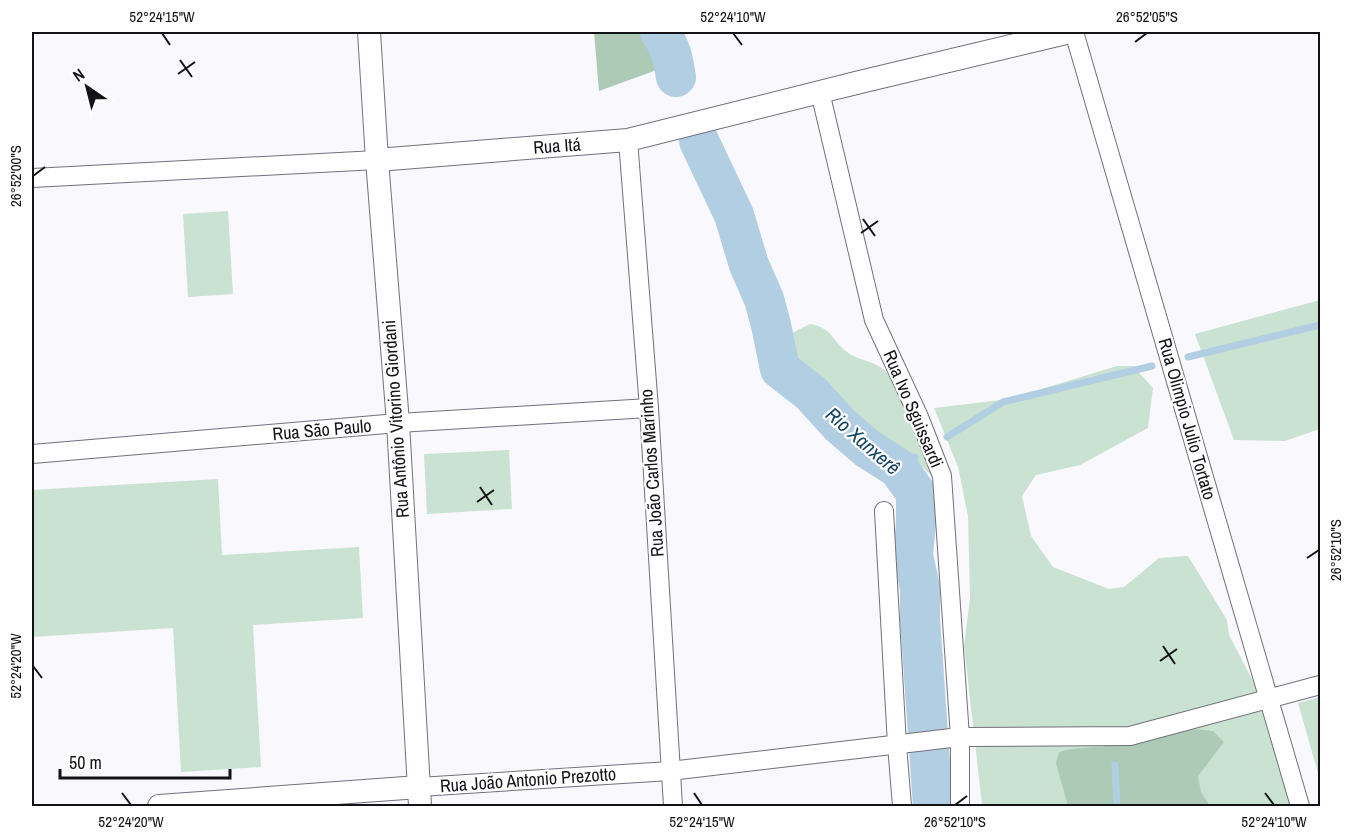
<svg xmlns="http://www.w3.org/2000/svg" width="1352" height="838" font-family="'Archivo Narrow',sans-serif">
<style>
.green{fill:#cae2d1}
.forest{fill:#adcab6}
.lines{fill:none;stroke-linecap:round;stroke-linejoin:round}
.stream{stroke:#b2cee3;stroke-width:7}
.river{stroke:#b2cee3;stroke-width:40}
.minor-casing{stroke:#71707b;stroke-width:20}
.tertiary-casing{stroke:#71707b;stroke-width:24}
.minor{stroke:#fff;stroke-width:18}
.tertiary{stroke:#fff;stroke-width:22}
.ticks{fill:none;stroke:#131317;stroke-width:2}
.labels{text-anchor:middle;stroke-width:4.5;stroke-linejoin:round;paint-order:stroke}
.street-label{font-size:18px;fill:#131317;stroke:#fff}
.water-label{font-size:20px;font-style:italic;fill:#144563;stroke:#fff}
.neatline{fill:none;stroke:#131317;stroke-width:2}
.ticks-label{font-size:15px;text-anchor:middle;fill:#131317}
</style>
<rect width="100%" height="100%" fill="#f9f8fd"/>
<g class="green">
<path d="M 228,211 L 233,294 L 188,297 L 183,214 Z"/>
<path d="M 1320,300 L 1320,429 L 1285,441 L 1234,440 L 1195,334 Z"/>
<path d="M 810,324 C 833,328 831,340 847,352 C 860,362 874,359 889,374 L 936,469 L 932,476 L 908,454 L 855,422 L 804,382 L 786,357 L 788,335 Z"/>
<path d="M 1117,366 L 1133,366 L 1153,388 L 1148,428 L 1080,465 L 1036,475 L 1022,496 L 1031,536 L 1053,567 L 1109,589 L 1124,587 L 1159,558 L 1188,556 L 1227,620 L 1229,635 L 1255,685 L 1290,806 L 984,806 L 982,805 L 964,646 L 970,598 L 968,516 L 958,467 L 934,408 L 1009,399 Z"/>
<path d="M 509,450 L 512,509 L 427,514 L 424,454 Z"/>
<path d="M 218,479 L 222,555 L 359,547 L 363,618 L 253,625 L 261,767 L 181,772 L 173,628 L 32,637 L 32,490 Z"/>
<path d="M 1320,697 L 1320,780 L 1298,703 Z"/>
</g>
<g class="forest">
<path d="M 594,32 L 678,32 L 687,59 L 599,91 Z"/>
<path d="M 1196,729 L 1213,731 L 1224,742 L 1198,776 L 1201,792 L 1210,806 L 1068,806 L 1056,763 L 1059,752 L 1071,749 L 1107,746 Z"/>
</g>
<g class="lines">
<g class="stream">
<path d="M 1188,357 L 1320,325"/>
<path d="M 947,437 L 1003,402 L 1152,366"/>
<path d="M 898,468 L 915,457"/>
<path d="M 1115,765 L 1117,806"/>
</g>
<g class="river">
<path d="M 660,32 C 671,47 673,59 676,77"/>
<path d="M 699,141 L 734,215 L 749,265 L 764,299 L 771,325 L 780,369 L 811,393 L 840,425 L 868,449 L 898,468 L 916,493 L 916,523 L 913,555 L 920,588 L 920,619 L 933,806"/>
</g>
<g class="minor-casing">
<g id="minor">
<path d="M 1074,32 L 1300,806"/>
<path d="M 820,92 L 874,320 L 919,417 L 942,476 L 960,737 L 960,806"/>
<path d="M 628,140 L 649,408 L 673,806"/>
<path d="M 32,178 L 377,160"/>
<path d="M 32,454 L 398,423 L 649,408"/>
<path d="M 884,511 L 897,745 L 902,806"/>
<path d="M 419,787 L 670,771 L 960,737 L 1130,736 L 1320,685"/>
</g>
</g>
<g class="tertiary-casing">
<g id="tertiary">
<path d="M 369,32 L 377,160 L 398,423 L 420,806"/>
<path d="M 377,160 L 628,140 L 860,82 L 1070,32"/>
<path d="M 159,806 L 419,787"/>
</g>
</g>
<use href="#minor" class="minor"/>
<use href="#tertiary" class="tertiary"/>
</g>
<path class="ticks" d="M 162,33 L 170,45M 733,33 L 742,45M 1135,42 L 1147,33M 180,60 L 192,77M 178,74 L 195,62M 33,176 L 45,167M 863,219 L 875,236M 861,233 L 878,221M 480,487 L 492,505M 477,502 L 494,490M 1307,558 L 1319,550M 1163,646 L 1175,664M 1160,661 L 1177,649M 33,666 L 42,678M 122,793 L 131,805M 694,793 L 702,805M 1265,793 L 1274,805M 955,805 L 967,796"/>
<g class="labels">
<g class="street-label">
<text transform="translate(557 146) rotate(-4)" y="6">Rua Itá</text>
<text transform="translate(913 409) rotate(67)" y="6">Rua Ivo Sguissardi</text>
<text transform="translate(396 419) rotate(-94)" y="6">Rua Antônio Vitorino Giordani</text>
<text transform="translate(1187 419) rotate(74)" y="6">Rua Olimpio Julio Tortato</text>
<text transform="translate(322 430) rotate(-5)" y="6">Rua São Paulo</text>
<text transform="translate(652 473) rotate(-94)" y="6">Rua João Carlos Marinho</text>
<text transform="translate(528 780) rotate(-4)" y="6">Rua João Antonio Prezotto</text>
</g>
<g class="water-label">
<text transform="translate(863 441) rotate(41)" y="7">Rio Xanxerê</text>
</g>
</g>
<rect width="1352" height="838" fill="none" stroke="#ffffff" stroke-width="66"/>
<g transform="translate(87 87) rotate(325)" stroke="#ffffff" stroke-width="4.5" paint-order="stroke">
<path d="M0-4.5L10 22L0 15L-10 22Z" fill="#131317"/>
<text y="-9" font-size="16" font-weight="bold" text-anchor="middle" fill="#131317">N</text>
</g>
<path d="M60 769v9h170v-9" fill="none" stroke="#131317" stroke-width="3"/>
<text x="69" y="769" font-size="18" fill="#131317" stroke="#ffffff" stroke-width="4.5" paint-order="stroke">50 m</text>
<rect x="33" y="33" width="1286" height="772" class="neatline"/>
<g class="ticks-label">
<text x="162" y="22">52°24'15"W</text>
<text x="733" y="22">52°24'10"W</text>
<text x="1147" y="22">26°52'05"S</text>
<text transform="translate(16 176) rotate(-90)" y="5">26°52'00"S</text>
<text transform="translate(1336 550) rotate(-90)" y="5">26°52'10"S</text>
<text transform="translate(16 666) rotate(-90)" y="5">52°24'20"W</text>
<text x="131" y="827">52°24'20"W</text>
<text x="702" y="827">52°24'15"W</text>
<text x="955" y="827">26°52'10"S</text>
<text x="1274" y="827">52°24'10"W</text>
</g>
</svg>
